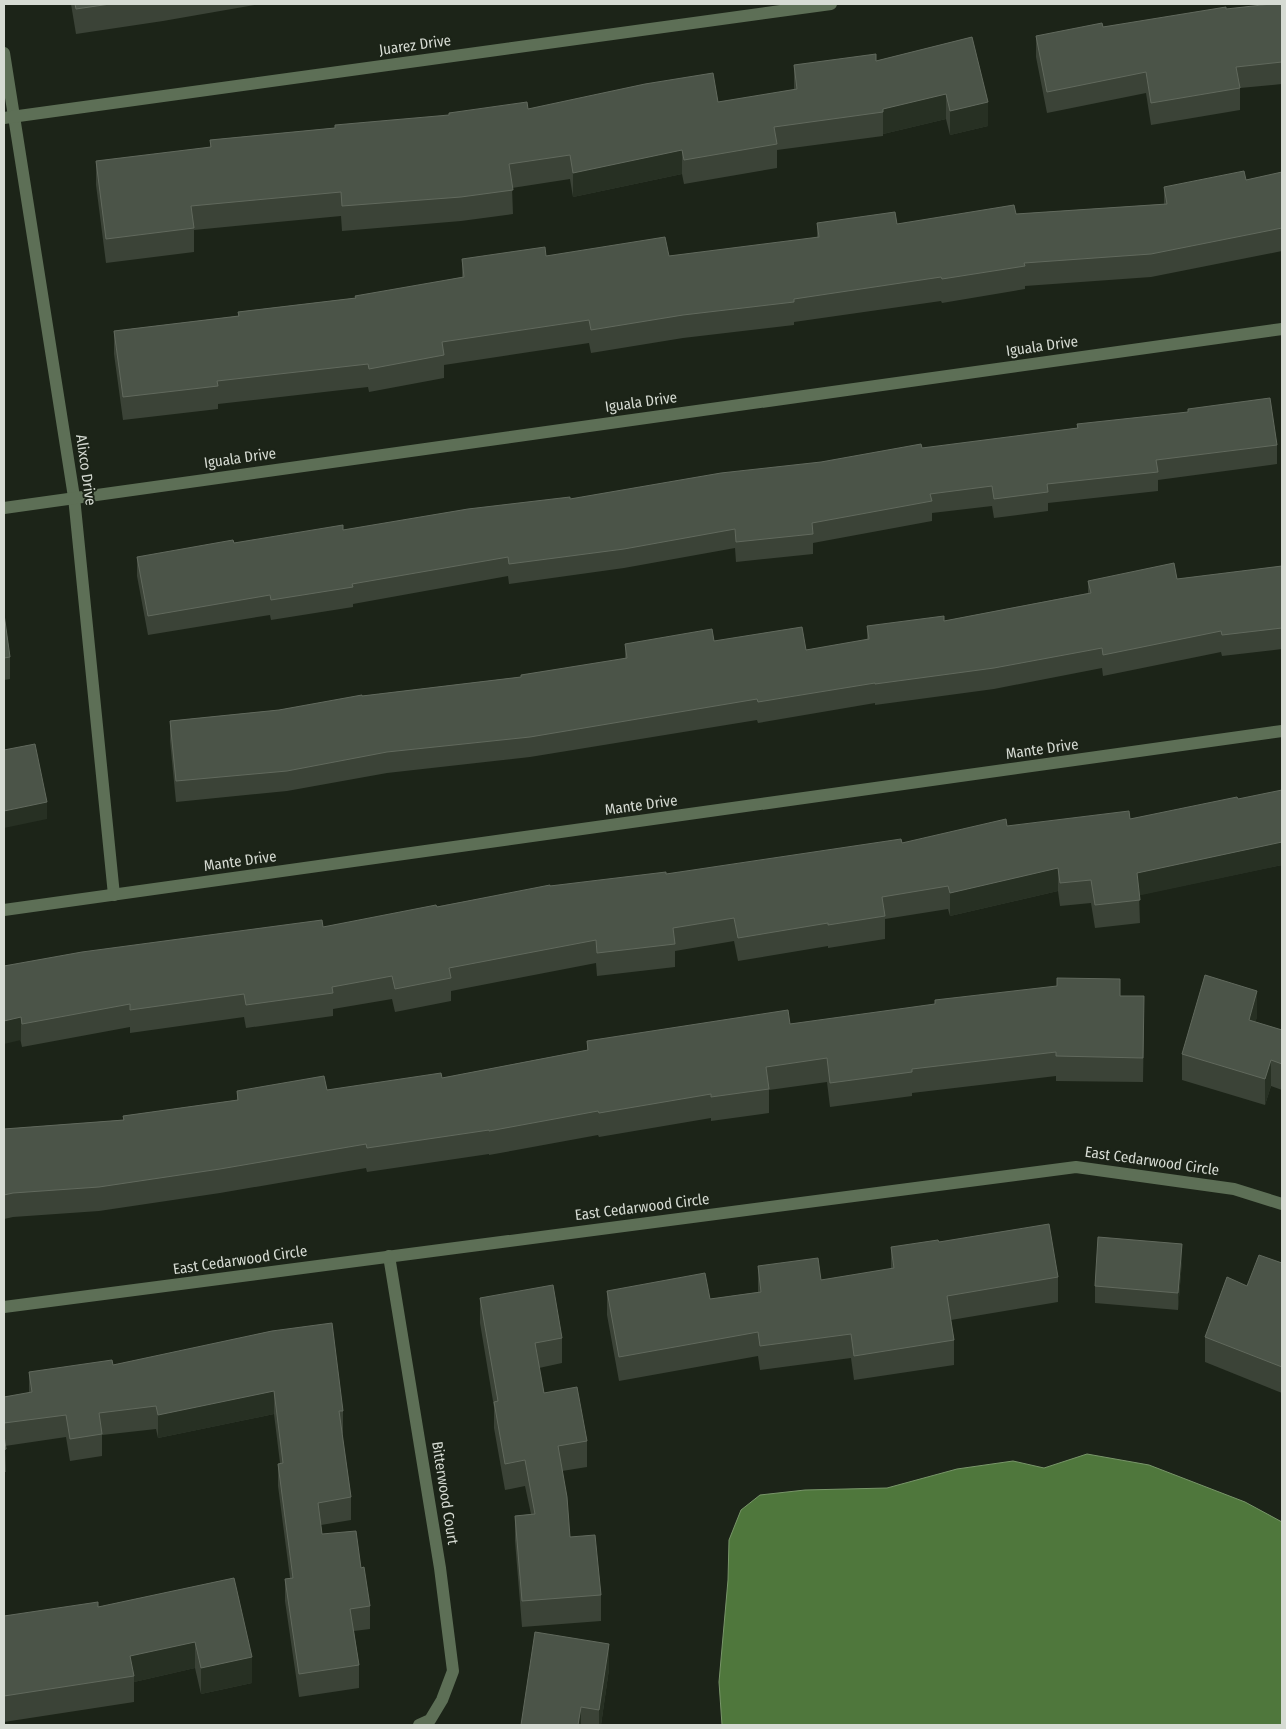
<svg xmlns="http://www.w3.org/2000/svg" width="1286" height="1729" font-family="'Fira Sans Condensed',sans-serif">
<style>
.water{fill:#4f773c;stroke:#789569}
.lines{fill:none;stroke-linecap:round;stroke-linejoin:round}
.minor{stroke:#5d6f56;stroke-width:12}
.wall{fill:#3b4337}
.shaded-wall{fill:#273023}
.building{fill:#4b5448;stroke:#61695d}
.labels{text-anchor:middle;stroke-width:4;stroke-linejoin:round;paint-order:stroke}
.street-label{font-size:15px;fill:#d6dbd3;stroke:#1c2418}
</style>
<rect width="100%" height="100%" fill="#1c2418"/>
<path class="water" d="M 1087,1454 L 1149,1465 L 1245,1502 L 1282,1522 L 1282,1725 L 722,1725 L 719,1682 L 728,1580 L 729,1540 L 741,1510 L 760,1495 L 805,1490 L 887,1488 L 957,1469 L 1013,1461 L 1044,1468 Z"/>
<g class="lines">
<g class="minor">
<path d="M 4,53 L 74,497 L 114,895"/>
<path d="M 4,118 L 831,4"/>
<path d="M 4,508 L 1282,329"/>
<path d="M 4,910 L 1282,731"/>
<path d="M 389,1256 L 440,1568 L 453,1671 L 442,1700 L 430,1720 L 419,1725"/>
<path d="M 4,1307 L 1076,1167 L 1234,1189 L 1282,1204"/>
</g>
</g>
<g class="wall">
<path d="M 71,4 L 261,4 L 163,21 L 76,34 Z"/>
<path d="M 1282,4 L 1282,84 L 1240,88 L 1240,110 L 1151,125 L 1146,93 L 1047,113 L 1036,57 L 1036,36 L 1103,27 L 1226,9 Z"/>
<path d="M 972,37 L 988,126 L 950,135 L 946,119 L 883,134 L 883,136 L 777,150 L 777,168 L 684,184 L 682,174 L 573,197 L 570,179 L 512,188 L 513,214 L 461,221 L 342,231 L 341,216 L 194,230 L 194,252 L 106,263 L 96,185 L 96,161 L 210,148 L 210,140 L 528,109 L 718,102 L 794,90 L 794,65 L 876,61 Z"/>
<path d="M 1282,172 L 1282,251 L 1151,277 L 1025,286 L 1025,289 L 942,303 L 941,301 L 794,322 L 794,325 L 683,338 L 591,353 L 589,343 L 444,365 L 444,378 L 369,392 L 368,387 L 218,404 L 218,409 L 123,420 L 114,354 L 114,331 L 238,316 L 238,312 L 355,298 L 462,277 L 462,259 L 546,256 L 669,256 L 817,238 L 817,223 L 897,224 L 1016,214 L 1164,204 L 1164,187 L 1246,180 Z"/>
<path d="M 1077,424 L 1277,445 L 1277,464 L 1158,480 L 1158,491 L 1048,503 L 1048,511 L 994,518 L 992,506 L 932,513 L 932,521 L 813,543 L 813,554 L 736,562 L 735,548 L 624,568 L 509,584 L 508,576 L 353,604 L 353,607 L 271,620 L 270,615 L 148,635 L 137,576 L 137,557 L 234,543 L 343,530 L 570,499 L 821,462 L 1077,428 Z"/>
<path d="M 1282,566 L 1282,649 L 1222,656 L 1221,652 L 1103,676 L 1102,668 L 994,689 L 875,705 L 875,703 L 758,723 L 757,720 L 530,757 L 387,773 L 287,791 L 176,802 L 170,741 L 170,721 L 279,710 L 362,696 L 521,677 L 521,675 L 625,659 L 625,644 L 714,641 L 806,650 L 867,640 L 867,626 L 944,621 L 1088,593 L 1088,581 L 1177,579 Z"/>
<path d="M 4,614 L 10,657 L 10,679 L 4,680 Z"/>
<path d="M 1238,799 L 1282,865 L 1139,895 L 1140,923 L 1095,928 L 1091,903 L 1060,906 L 1058,891 L 950,916 L 948,909 L 885,919 L 885,939 L 828,948 L 828,946 L 738,961 L 734,941 L 675,951 L 675,967 L 597,976 L 596,963 L 451,991 L 451,1001 L 395,1012 L 392,999 L 333,1009 L 333,1016 L 246,1028 L 244,1017 L 130,1033 L 130,1027 L 22,1047 L 4,966 L 323,927 L 550,886 L 666,874 L 902,843 L 1007,826 L 1130,819 Z"/>
<path d="M 1120,996 L 1144,1020 L 1143,1082 L 1056,1081 L 1056,1076 L 912,1093 L 912,1096 L 830,1107 L 827,1082 L 769,1090 L 769,1113 L 711,1121 L 711,1118 L 599,1137 L 598,1135 L 489,1155 L 489,1154 L 367,1172 L 366,1168 L 220,1193 L 99,1211 L 13,1217 L 4,1219 L 4,1129 L 123,1120 L 123,1116 L 237,1100 L 237,1091 L 327,1090 L 442,1078 L 587,1050 L 587,1041 Z"/>
<path d="M 1257,1017 L 1255,1022 L 1282,1030 L 1282,1090 L 1271,1086 L 1265,1105 L 1182,1080 L 1182,1054 Z"/>
<path d="M 939,1242 L 1058,1277 L 1058,1302 L 951,1320 L 954,1340 L 954,1365 L 854,1380 L 851,1358 L 760,1370 L 758,1356 L 619,1381 L 607,1315 L 607,1291 L 710,1299 L 758,1292 L 758,1266 L 821,1280 L 891,1269 L 891,1247 Z"/>
<path d="M 1182,1261 L 1178,1310 L 1095,1303 L 1095,1286 Z"/>
<path d="M 1282,1263 L 1282,1393 L 1205,1362 L 1205,1337 L 1247,1286 Z"/>
<path d="M 480,1298 L 562,1338 L 562,1363 L 539,1368 L 544,1393 L 587,1441 L 587,1467 L 562,1471 L 570,1537 L 601,1595 L 601,1621 L 522,1627 L 515,1541 L 515,1516 L 531,1514 L 525,1486 L 505,1490 L 494,1428 L 494,1407 L 480,1323 Z"/>
<path d="M 272,1331 L 343,1411 L 343,1433 L 342,1434 L 351,1497 L 351,1520 L 321,1525 L 322,1534 L 361,1568 L 370,1606 L 370,1629 L 354,1631 L 359,1665 L 359,1688 L 299,1697 L 285,1601 L 285,1579 L 290,1578 L 278,1486 L 278,1464 L 280,1463 L 274,1414 L 158,1438 L 156,1429 L 102,1435 L 102,1456 L 70,1461 L 66,1437 L 5,1446 L 6,1472 L 4,1472 L 4,1397 L 29,1393 L 29,1372 L 113,1365 Z"/>
<path d="M 234,1578 L 252,1683 L 201,1694 L 195,1668 L 134,1682 L 134,1702 L 4,1722 L 4,1616 L 98,1607 Z"/>
<path d="M 609,1669 L 601,1725 L 521,1725 Z"/>
</g>
<g class="shaded-wall">
<path d="M 946,94 L 946,119 L 883,134 L 883,109 Z"/>
<path d="M 988,102 L 988,126 L 950,135 L 950,111 Z"/>
<path d="M 682,150 L 682,174 L 573,197 L 573,173 Z"/>
<path d="M 47,802 L 47,819 L 4,828 L 4,811 Z"/>
<path d="M 1282,842 L 1282,865 L 1137,896 L 1137,873 Z"/>
<path d="M 1058,868 L 1058,891 L 950,916 L 950,893 Z"/>
<path d="M 1257,991 L 1257,1017 L 1249,1046 L 1249,1020 Z"/>
<path d="M 21,1017 L 21,1040 L 4,1044 L 4,1021 Z"/>
<path d="M 1271,1060 L 1271,1086 L 1265,1105 L 1265,1079 Z"/>
<path d="M 1182,1244 L 1182,1261 L 1178,1310 L 1178,1293 Z"/>
<path d="M 274,1391 L 274,1414 L 158,1438 L 158,1415 Z"/>
<path d="M 195,1642 L 195,1668 L 134,1682 L 134,1676 L 130,1656 Z"/>
<path d="M 609,1644 L 609,1669 L 601,1725 L 599,1725 L 599,1710 Z"/>
<path d="M 252,1657 L 252,1683 L 201,1694 L 201,1668 Z"/>
<path d="M 581,1707 L 581,1725 L 578,1725 Z"/>
</g>
<g class="building">
<path d="M 75,4 L 110,4 L 76,9 Z"/>
<path d="M 1271,4 L 1282,4 L 1282,62 L 1236,67 L 1240,88 L 1151,103 L 1146,72 L 1047,92 L 1036,36 L 1102,23 L 1103,27 L 1226,7 L 1226,9 Z"/>
<path d="M 972,37 L 988,102 L 950,111 L 946,94 L 883,109 L 883,112 L 774,127 L 777,144 L 684,160 L 682,150 L 573,173 L 570,155 L 509,164 L 513,190 L 461,197 L 342,206 L 341,192 L 191,206 L 194,228 L 106,239 L 96,161 L 211,147 L 210,140 L 335,128 L 335,125 L 449,115 L 449,113 L 527,102 L 528,109 L 645,84 L 713,73 L 718,102 L 797,89 L 794,65 L 876,54 L 876,61 Z"/>
<path d="M 1244,171 L 1246,180 L 1282,172 L 1282,228 L 1151,254 L 1024,263 L 1025,266 L 942,279 L 941,277 L 794,299 L 794,302 L 683,315 L 591,330 L 589,320 L 442,342 L 444,355 L 369,369 L 368,364 L 217,381 L 218,386 L 123,397 L 114,331 L 239,316 L 238,312 L 356,298 L 355,296 L 464,277 L 462,259 L 545,247 L 546,256 L 665,237 L 669,256 L 819,237 L 817,223 L 895,212 L 897,224 L 1014,205 L 1016,214 L 1167,204 L 1164,187 Z"/>
<path d="M 1270,398 L 1277,445 L 1156,460 L 1158,472 L 1047,484 L 1048,492 L 994,499 L 992,486 L 930,494 L 932,501 L 812,523 L 813,534 L 736,542 L 735,529 L 624,549 L 509,564 L 508,557 L 352,584 L 353,587 L 271,600 L 270,595 L 148,616 L 137,557 L 233,540 L 234,543 L 343,525 L 343,530 L 468,509 L 570,497 L 570,499 L 721,473 L 821,462 L 921,444 L 922,448 L 1078,428 L 1077,424 L 1188,412 L 1188,409 Z"/>
<path d="M 1174,563 L 1177,579 L 1282,566 L 1282,628 L 1222,635 L 1221,631 L 1103,655 L 1102,648 L 994,668 L 875,684 L 875,683 L 758,702 L 757,699 L 530,737 L 387,752 L 287,771 L 176,781 L 170,721 L 279,710 L 362,695 L 362,696 L 521,677 L 521,675 L 627,658 L 625,644 L 712,629 L 714,641 L 802,627 L 806,650 L 869,639 L 867,626 L 944,616 L 944,621 L 1091,593 L 1088,581 Z"/>
<path d="M 4,614 L 10,657 L 4,658 Z"/>
<path d="M 35,744 L 47,802 L 4,811 L 4,750 Z"/>
<path d="M 1282,790 L 1282,842 L 1137,873 L 1140,900 L 1095,905 L 1091,880 L 1060,883 L 1058,868 L 950,893 L 948,886 L 882,897 L 885,916 L 828,925 L 828,923 L 738,938 L 734,918 L 673,928 L 675,944 L 597,953 L 596,940 L 449,968 L 451,978 L 395,989 L 392,976 L 332,987 L 333,993 L 246,1005 L 244,994 L 130,1010 L 130,1004 L 22,1024 L 21,1017 L 4,1021 L 4,966 L 82,952 L 322,920 L 323,927 L 436,905 L 437,907 L 550,885 L 550,886 L 666,872 L 666,874 L 901,839 L 902,843 L 1006,819 L 1007,826 L 1129,811 L 1130,819 L 1237,797 L 1238,799 Z"/>
<path d="M 1205,975 L 1257,991 L 1249,1020 L 1282,1030 L 1282,1064 L 1271,1060 L 1265,1079 L 1182,1054 Z"/>
<path d="M 1057,978 L 1120,979 L 1120,996 L 1144,996 L 1143,1058 L 1056,1056 L 1056,1052 L 912,1069 L 912,1072 L 830,1083 L 827,1058 L 766,1067 L 769,1089 L 711,1097 L 711,1094 L 599,1113 L 598,1111 L 489,1131 L 489,1130 L 367,1148 L 366,1144 L 220,1169 L 99,1187 L 13,1193 L 4,1195 L 4,1129 L 124,1120 L 123,1116 L 238,1100 L 237,1091 L 324,1076 L 327,1090 L 441,1073 L 442,1078 L 588,1050 L 587,1041 L 788,1010 L 790,1024 L 935,1004 L 935,1000 L 1057,986 Z"/>
<path d="M 1049,1224 L 1058,1277 L 947,1296 L 954,1340 L 854,1356 L 851,1334 L 760,1346 L 758,1332 L 619,1357 L 607,1291 L 705,1273 L 710,1299 L 761,1292 L 758,1266 L 818,1258 L 821,1280 L 894,1268 L 891,1247 L 938,1240 L 939,1242 Z"/>
<path d="M 1098,1237 L 1182,1244 L 1178,1293 L 1095,1286 Z"/>
<path d="M 1259,1255 L 1282,1263 L 1282,1367 L 1205,1337 L 1227,1277 L 1247,1286 Z"/>
<path d="M 553,1285 L 562,1338 L 535,1343 L 544,1393 L 577,1387 L 587,1441 L 558,1446 L 567,1497 L 570,1537 L 595,1535 L 601,1595 L 522,1601 L 515,1516 L 535,1514 L 525,1460 L 505,1464 L 494,1402 L 498,1401 L 480,1298 Z"/>
<path d="M 332,1323 L 343,1411 L 339,1411 L 351,1497 L 318,1503 L 322,1534 L 356,1531 L 361,1568 L 364,1567 L 370,1606 L 350,1609 L 359,1665 L 299,1674 L 285,1579 L 293,1578 L 278,1464 L 283,1463 L 274,1391 L 158,1415 L 156,1406 L 99,1413 L 102,1434 L 70,1439 L 66,1415 L 4,1423 L 4,1397 L 32,1392 L 29,1372 L 112,1360 L 113,1365 L 272,1331 Z"/>
<path d="M 4,1435 L 6,1449 L 4,1450 Z"/>
<path d="M 234,1578 L 252,1657 L 201,1668 L 195,1642 L 130,1656 L 134,1676 L 4,1696 L 4,1616 L 98,1602 L 98,1607 Z"/>
<path d="M 535,1632 L 609,1644 L 599,1710 L 581,1707 L 578,1725 L 521,1725 Z"/>
</g>
<g class="labels">
<g class="street-label">
<text transform="translate(415 45) rotate(-8)" y="5">Juarez Drive</text>
<text transform="translate(1042 346) rotate(-8)" y="5">Iguala Drive</text>
<text transform="translate(641 402) rotate(-8)" y="5">Iguala Drive</text>
<text transform="translate(240 458) rotate(-8)" y="5">Iguala Drive</text>
<text transform="translate(86 470) rotate(82)" y="5">Alixco Drive</text>
<text transform="translate(1042 749) rotate(-8)" y="5">Mante Drive</text>
<text transform="translate(641 805) rotate(-8)" y="5">Mante Drive</text>
<text transform="translate(240 861) rotate(-8)" y="5">Mante Drive</text>
<text transform="translate(1152 1161) rotate(8)" y="5">East Cedarwood Circle</text>
<text transform="translate(642 1207) rotate(-7)" y="5">East Cedarwood Circle</text>
<text transform="translate(240 1260) rotate(-8)" y="5">East Cedarwood Circle</text>
<text transform="translate(445 1493) rotate(81)" y="5">Bitterwood Court</text>
</g>
</g>
<rect width="1286" height="1729" fill="none" stroke="#d6dbd3" stroke-width="10"/>
</svg>
